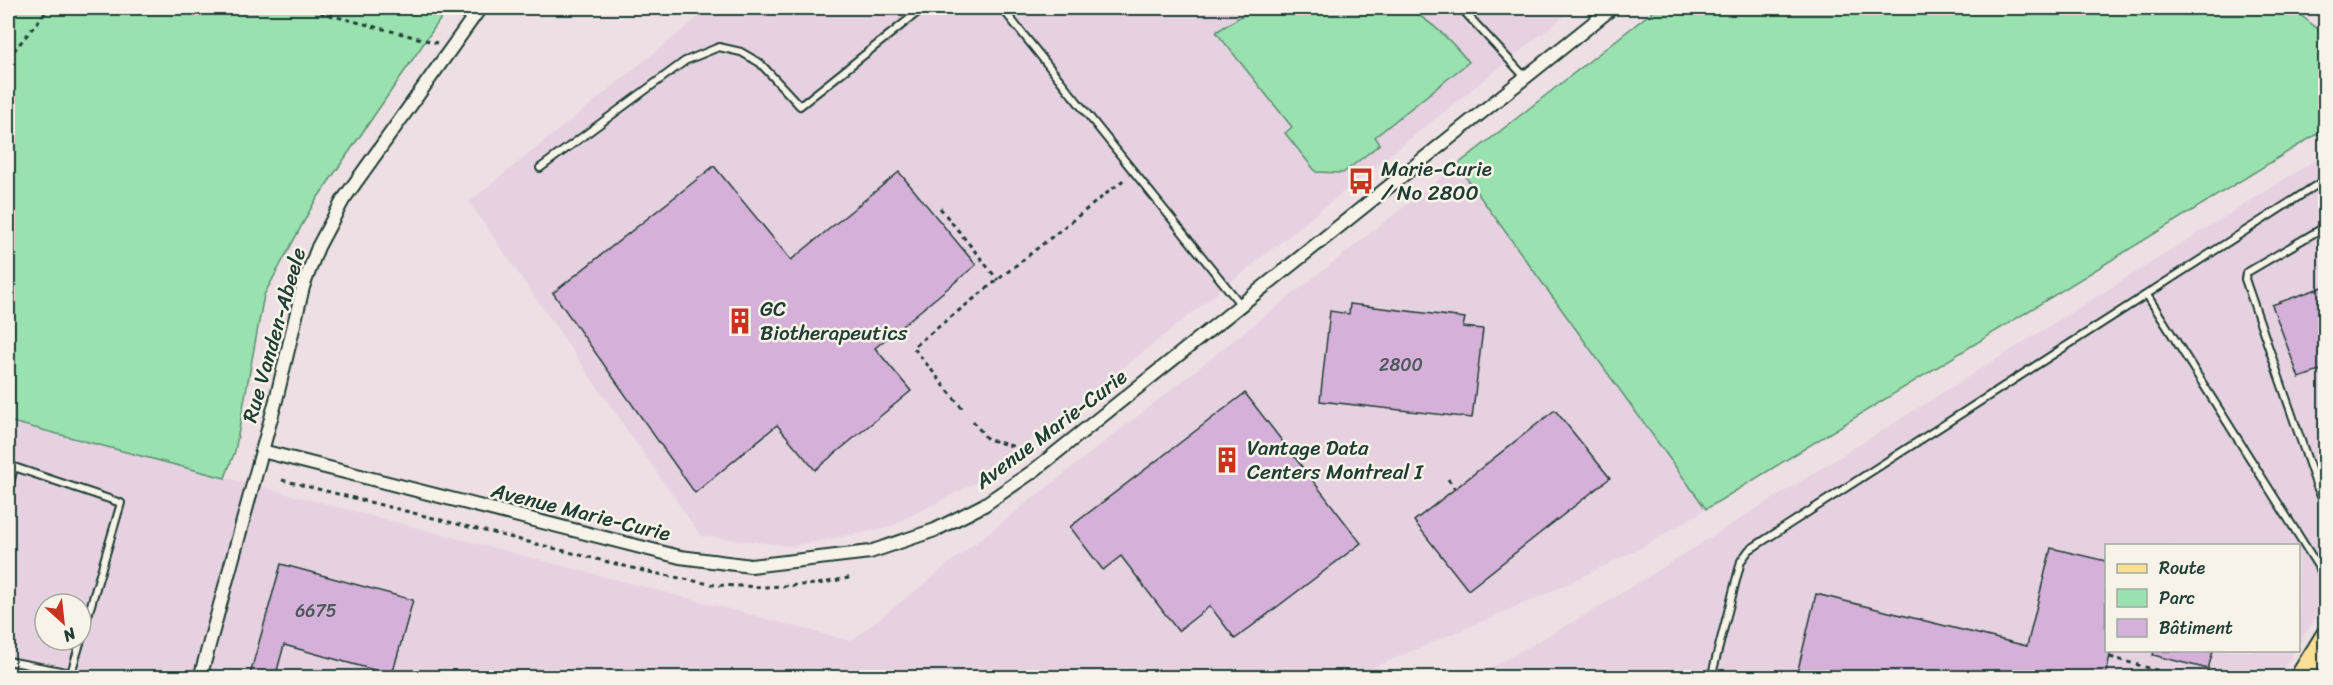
<svg xmlns="http://www.w3.org/2000/svg" width="2333" height="685" font-family="Sriracha,sans-serif">
<style>
.built{fill:#e6d1e1;fill-rule:evenodd}
.green{fill:#99e1af;stroke:#5c8f72;stroke-width:1.5}
.building{fill:#d5b0d9;stroke:#1f3d34;stroke-width:1.5}
.lines{fill:none;stroke-linecap:round;stroke-linejoin:round}
.service-casing{stroke:#1f3d34;stroke-width:10}
.minor-casing{stroke:#1f3d34;stroke-width:16}
.primary-casing{stroke:#1f3d34;stroke-width:24}
.path{stroke:#1f3d34;stroke-width:3;stroke-dasharray:4.5 4.5;stroke-linecap:butt}
.service{stroke:#f7f3e8;stroke-width:6}
.minor{stroke:#f7f3e8;stroke-width:12}
.primary{stroke:#fcde96;stroke-width:20}
.labels{text-anchor:middle;stroke-width:5;stroke-linejoin:round;paint-order:stroke}
.number-label{font-size:18px;fill:#4c5a5d}
.poi-label{font-size:21px;fill:#1f3d34;stroke:#f7f3e8;text-anchor:start}
.street-label{font-size:21px;fill:#1f3d34;stroke:#f7f3e8}
</style>
<rect width="100%" height="100%" fill="#eddfe4"/>
<filter id="ink" filterUnits="userSpaceOnUse"><feTurbulence type="fractalNoise" baseFrequency=".0167" numOctaves="2"/><feDisplacementMap in="SourceGraphic" scale="12" xChannelSelector="R" yChannelSelector="G"/><feConvolveMatrix kernelMatrix="1 2 1 2 8 2 1 2 1" color-interpolation-filters="sRGB"/></filter>
<g filter="url(#ink)">
<g class="built">
<path d="M 710,8 L 1574,8 L 985,478 L 887,528 L 792,546 L 701,536 L 469,202 Z"/>
<path d="M 2325,154 L 2325,603 L 2299,643 L 2298,546 L 2106,546 L 2106,650 L 2294,651 L 2279,677 L 1473,678 L 1596,609 Z"/>
<path d="M 1457,165 L 1706,509 L 1639,549 L 1548,593 L 1351,677 L 8,677 L 8,421 L 851,641 ZM 45,604 L 81,604 L 81,640 L 45,640 Z"/>
</g>
<g class="green">
<path d="M 8,8 L 448,8 L 314,203 L 264,295 L 235,451 L 225,478 L 8,421 Z"/>
<path d="M 1254,8 L 1406,8 C 1432,21 1450,40 1469,62 L 1375,137 L 1380,144 L 1343,173 L 1316,172 L 1285,133 L 1292,127 L 1216,32 Z"/>
<path d="M 1657,8 L 2292,8 L 2325,35 L 2325,129 L 1706,509 L 1457,165 Z"/>
</g>
<g class="building">
<path d="M 714,166 L 791,260 L 899,172 L 976,265 L 875,348 L 911,391 L 815,470 L 777,425 L 695,493 L 553,293 Z"/>
<path d="M 2325,286 L 2325,369 L 2299,378 L 2272,305 Z"/>
<path d="M 1350,304 L 1465,318 L 1463,327 L 1483,329 L 1472,418 L 1320,401 L 1330,311 L 1349,314 Z"/>
<path d="M 1245,393 L 1361,543 L 1235,639 L 1210,606 L 1178,631 L 1121,556 L 1103,570 L 1070,527 Z"/>
<path d="M 1555,410 L 1610,478 L 1468,590 L 1414,521 Z"/>
<path d="M 2051,548 L 2106,561 L 2106,651 L 2111,651 L 2105,678 L 1796,678 L 1816,594 L 2027,646 Z"/>
<path d="M 281,564 L 413,600 L 392,675 L 284,645 L 275,678 L 249,678 Z"/>
<path d="M 2154,651 L 2213,651 L 2208,669 L 2153,655 Z"/>
</g>
<g class="lines">
<g class="service-casing">
<g id="service">
<path d="M 1002,8 L 1241,305"/>
<path d="M 1461,8 L 1525,77"/>
<path d="M 540,168 L 685,61 L 719,47 L 741,52 L 760,63 L 800,106 L 923,8"/>
<path d="M 2326,226 L 2246,273 L 2245,279 L 2317,487 L 2326,505"/>
<path d="M 2147,295 L 2326,579"/>
<path d="M 8,492 L 14,467 L 121,503 L 81,639"/>
<path d="M 8,661 L 71,673 L 81,640"/>
<path d="M 500,678 L 505,675 L 558,678"/>
<path d="M 1711,678 L 1741,561 L 1749,550 L 2326,179"/>
</g>
</g>
<g class="minor-casing">
<g id="minor">
<path d="M 262,451 L 680,557 L 751,566 L 870,552 L 935,530 L 984,505 L 1032,472 L 1612,8"/>
<path d="M 200,678 L 276,400 L 303,287 L 318,247 L 343,200 L 480,8"/>
</g>
</g>
<g class="primary-casing">
<path id="primary" d="M 2300,678 L 2326,636"/>
</g>
<g class="path">
<path d="M 303,8 L 437,43"/>
<path d="M 2324,8 L 2326,10"/>
<path d="M 8,58 L 49,8"/>
<path d="M 940,208 L 998,280"/>
<path d="M 962,408 L 913,347 L 1126,178"/>
<path d="M 973,421 L 987,439 L 1012,446 L 1024,461"/>
<path d="M 1448,479 L 1455,489"/>
<path d="M 282,480 L 644,571 L 715,585 L 764,587 L 818,584 L 853,577"/>
<path d="M 2110,657 L 2184,678"/>
</g>
<use href="#service" class="service"/>
<use href="#minor" class="minor"/>
<use href="#primary" class="primary"/>
</g>
</g>
<defs>
<g id="bus-bare" transform="scale(2.07)"><path d="M-5-6H5V4H4V6H2V4H-2V6H-4V4H-5ZM-3.5-4V0h7V-4ZM-3.5 1.2v1.5H-2V1.2ZM2 1.2v1.5H3.5V1.2Z" fill="#c8321e" stroke="#f7f3e8" stroke-width="2.5" paint-order="stroke"/></g>
<g id="building-bare" transform="scale(2.07)"><path d="M-4-6H4V6H1V3H-1V6H-4ZM-2.5-4.3h1.7v1.8h-1.7ZM.8-4.3h1.7v1.8H.8ZM-2.5-1h1.7V.8h-1.7ZM.8-1h1.7V.8H.8Z" fill="#c8321e" stroke="#f7f3e8" stroke-width="2.5" paint-order="stroke"/></g>
</defs>
<g fill-rule="evenodd">
<use href="#bus-bare" x="1361" y="181"/>
<use href="#building-bare" x="740" y="321"/>
<use href="#building-bare" x="1227" y="460"/>
</g>
<g class="labels">
<g class="number-label">
<text x="1401" y="371">2800</text>
<text x="316" y="617">6675</text>
</g>
<g class="poi-label">
<text x="1381" y="176">Marie-Curie<tspan x="1381" dy="24">/ No 2800</tspan></text>
<text x="760" y="316">GC<tspan x="760" dy="24">Biotherapeutics</tspan></text>
<text x="1247" y="455">Vantage Data<tspan x="1247" dy="24">Centers Montreal I</tspan></text>
</g>
<g class="street-label">
<text transform="translate(274 335) rotate(-74)" y="7">Rue Vanden-Abeele</text>
<text transform="translate(1051 429) rotate(-37)" y="7">Avenue Marie-Curie</text>
<text transform="translate(581 512) rotate(14)" y="7">Avenue Marie-Curie</text>
</g>
</g>
<rect width="2333" height="685" fill="none" stroke="#f7f3e8" stroke-width="30"/>
<rect x="15" y="15" width="2303" height="655" fill="none" stroke="#1f3d34" stroke-width="2" filter="url(#ink)"/>
<rect x="2105" y="544" width="195" height="108" fill="#f7f3e8" stroke="#a1aaa0" stroke-width="1.5"/>
<rect x="2117" y="564" width="30" height="9" fill="#fcde96" stroke="#a1aaa0" stroke-width="1.5"/>
<text x="2159" y="574" font-size="18" fill="#1f3d34">Route</text>
<rect x="2117" y="589" width="30" height="18" fill="#99e1af" stroke="#a1aaa0" stroke-width="1.5"/>
<text x="2159" y="604" font-size="18" fill="#1f3d34">Parc</text>
<rect x="2117" y="619" width="30" height="18" fill="#d5b0d9" stroke="#a1aaa0" stroke-width="1.5"/>
<text x="2159" y="634" font-size="18" fill="#1f3d34">Bâtiment</text>
<g transform="translate(63 622) rotate(153)"><circle r="28" fill="#f7f3e8" stroke="#a1aaa0" stroke-width="1.5"/>
<path d="M0-4.5L10 22L0 15L-10 22Z" fill="#c8321e"/>
<text y="-9" font-size="16" font-weight="bold" text-anchor="middle" fill="#1f3d34">N</text>
</g>
</svg>
